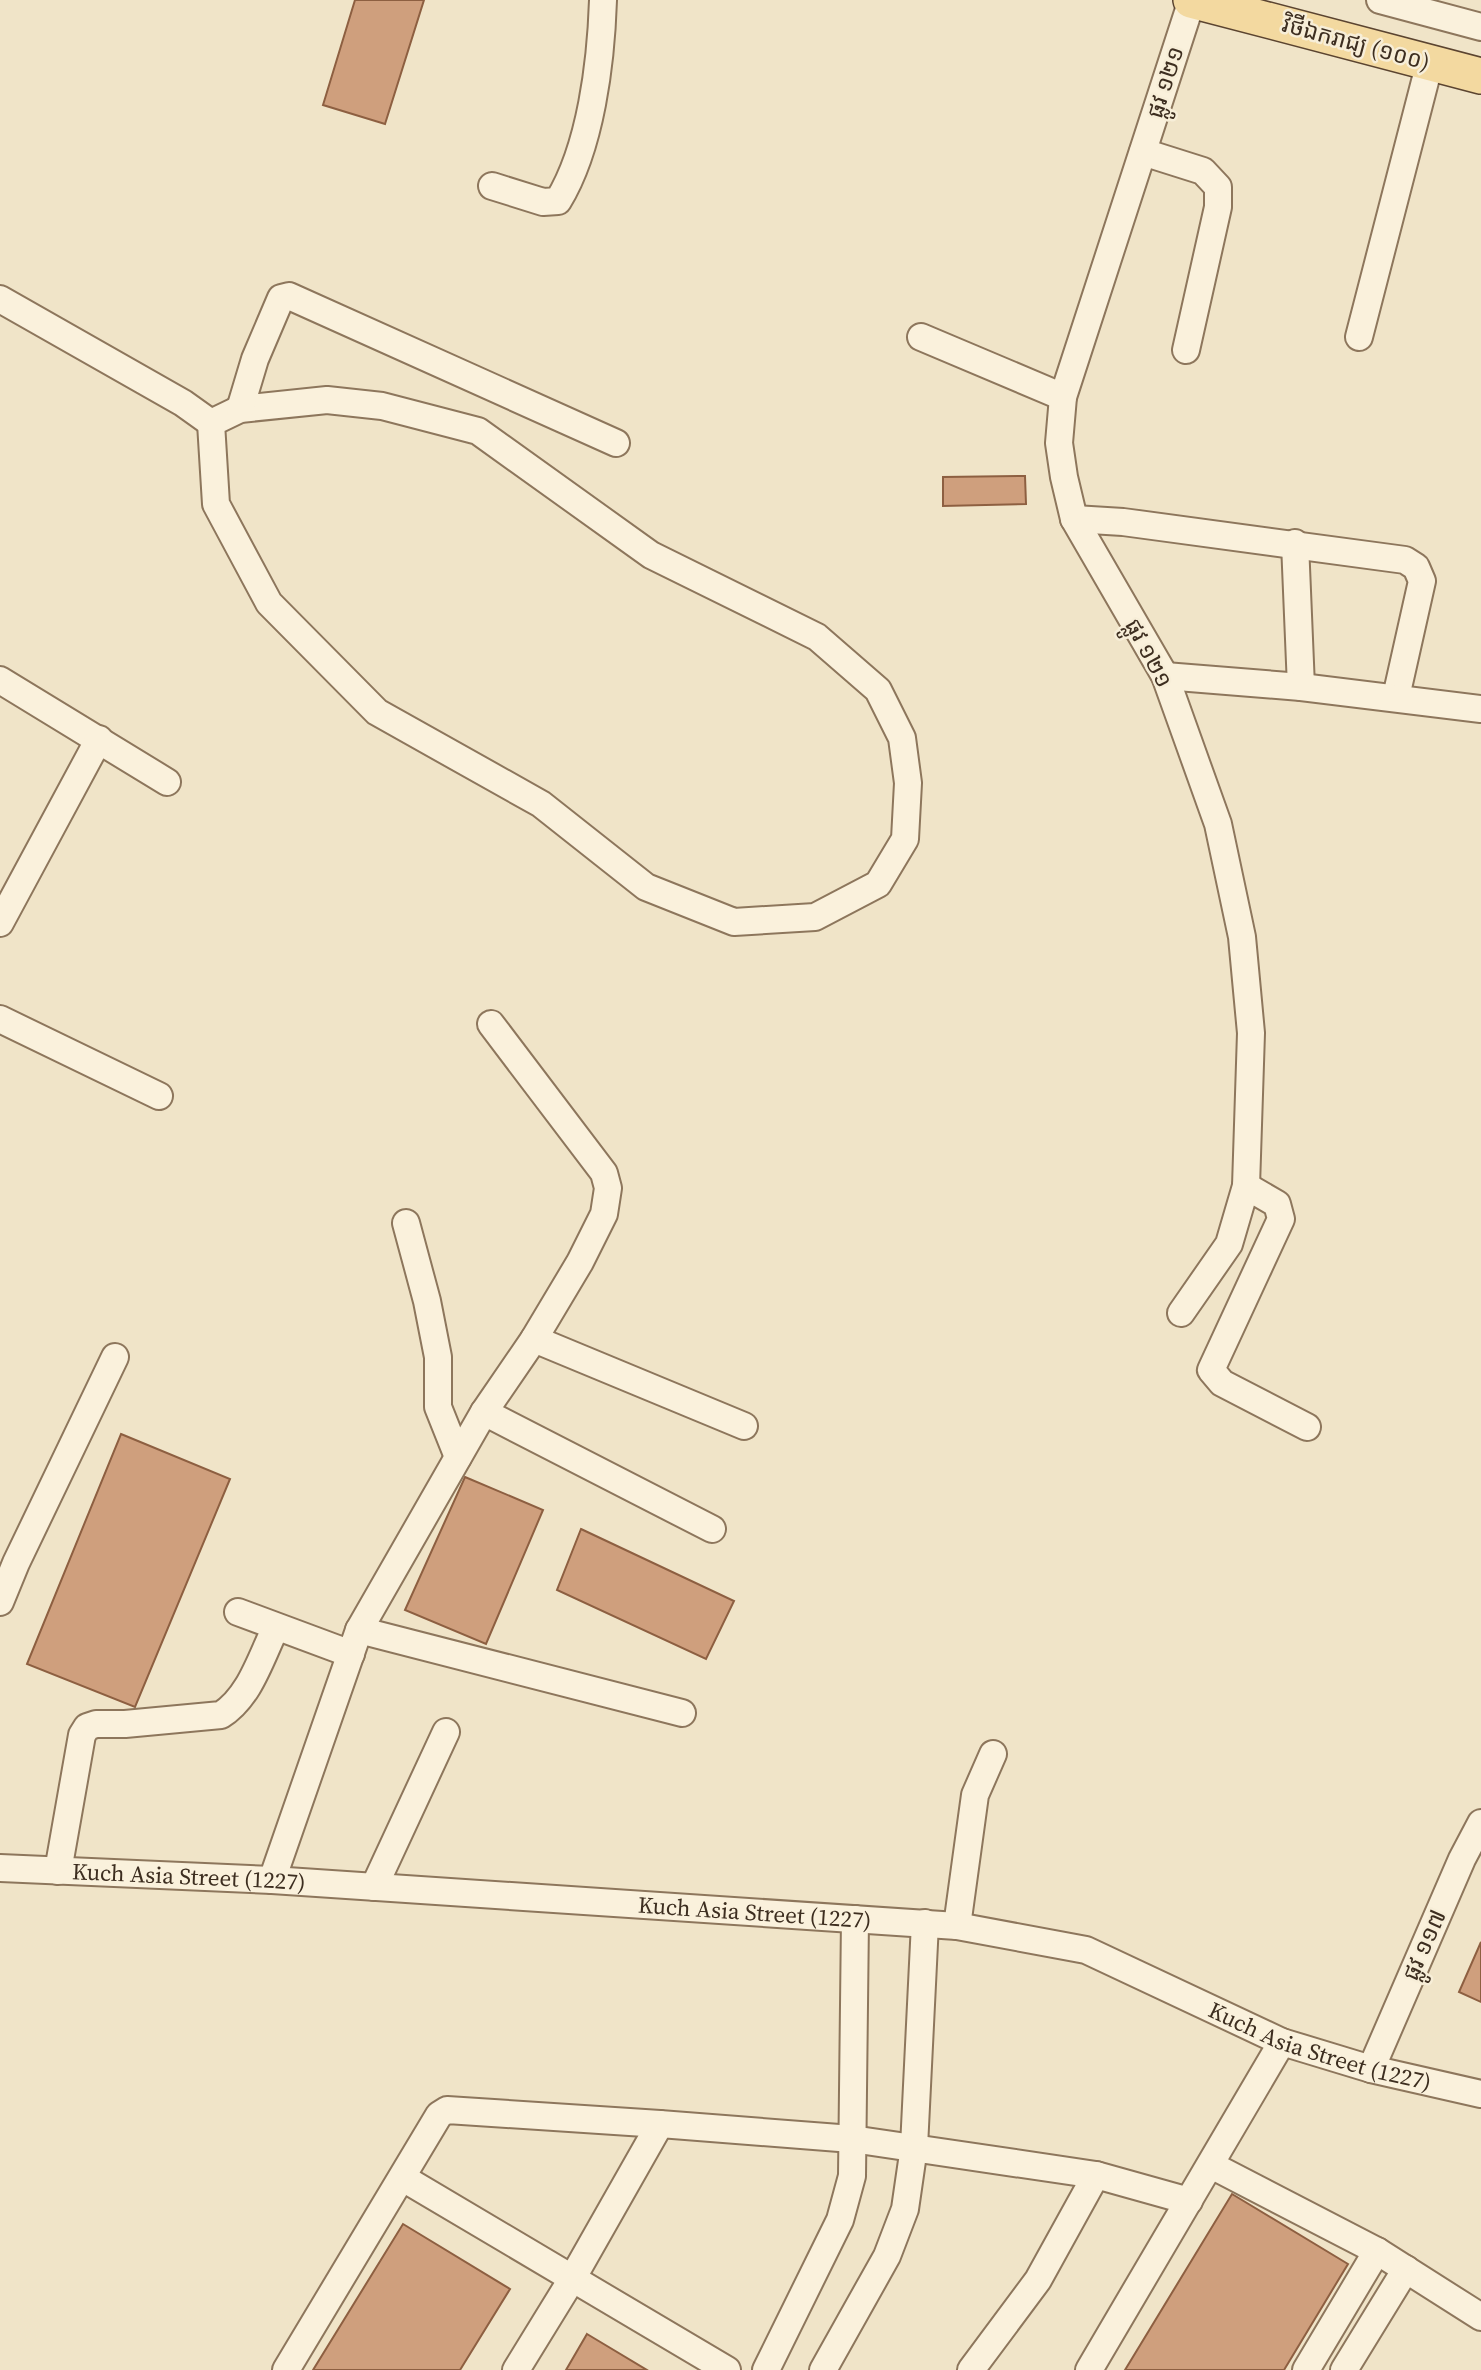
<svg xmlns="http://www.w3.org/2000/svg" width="1481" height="2370" font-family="'Source Serif 4','Noto Sans Khmer',serif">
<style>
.building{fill:#cf9f7d;stroke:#8d5f41;stroke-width:2}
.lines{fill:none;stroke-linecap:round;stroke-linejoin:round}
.minor-casing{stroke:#8d765c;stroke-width:30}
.major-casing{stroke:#5b4430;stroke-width:38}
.minor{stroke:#faf1dc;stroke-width:26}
.major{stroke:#f3d9a0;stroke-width:35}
.labels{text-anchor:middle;stroke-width:5;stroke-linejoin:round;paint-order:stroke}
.street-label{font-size:23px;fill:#3d2e20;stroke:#f7eed8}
</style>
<rect width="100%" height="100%" fill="#f0e4c8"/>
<g class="building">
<path d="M 355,0 L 424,0 L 385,124 L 323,105 Z"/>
<path d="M 1025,476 L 1026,504 L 943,506 L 943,477 Z"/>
<path d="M 121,1434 L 230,1479 L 135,1707 L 27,1664 Z"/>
<path d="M 465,1477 L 543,1510 L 486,1644 L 405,1610 Z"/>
<path d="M 581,1529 L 734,1601 L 706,1659 L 557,1590 Z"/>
<path d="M 1481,1942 L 1481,2002 L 1459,1992 Z"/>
<path d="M 1232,2194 L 1348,2264 L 1284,2370 L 1125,2370 Z"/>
<path d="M 403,2224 L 510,2289 L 460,2370 L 313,2370 Z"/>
<path d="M 587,2334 L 647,2370 L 566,2370 Z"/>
</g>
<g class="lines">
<g class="minor-casing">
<g id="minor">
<path d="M 1380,0 L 1481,27"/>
<path d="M 1143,152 L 1203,171 L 1218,187 L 1218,207 L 1186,350"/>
<path d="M 492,186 L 543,202 L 558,201 C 591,147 601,62 603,0"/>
<path d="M 0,299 L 183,403 L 211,423"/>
<path d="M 921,337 L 1063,397"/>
<path d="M 1359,337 L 1430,62"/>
<path d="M 327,400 L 382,406 L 478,431 L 651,555 L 817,637 L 878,690 L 902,738 L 908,783 L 905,839 L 878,884 L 815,917 L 734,922 L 646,887 L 541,804 L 377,712 L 269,603 L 216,504 L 211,423 L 240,409 Z"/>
<path d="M 240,409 L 255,359 L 281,298 L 289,296 L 616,443"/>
<path d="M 1074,519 L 1123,522 L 1405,560 L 1416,567 L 1422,581 L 1396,697"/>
<path d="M 1295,543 L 1301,687"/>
<path d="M 1165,676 L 1301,687 L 1481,709"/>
<path d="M 0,680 L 167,782"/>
<path d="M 0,923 L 99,739"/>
<path d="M 0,1019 L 159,1096"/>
<path d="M 1246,1186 L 1277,1204 L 1281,1219 L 1211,1370 L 1222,1383 L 1307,1427"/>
<path d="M 406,1223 L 427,1301 L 438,1357 L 438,1407 L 458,1457"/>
<path d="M 1181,1313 L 1229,1244 L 1246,1186 L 1251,1033 L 1242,937 L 1218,824 L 1165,676 L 1074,519 L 1064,477 L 1059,443 L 1063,397 L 1192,0"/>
<path d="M 534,1339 L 744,1426"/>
<path d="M 484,1412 L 712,1529"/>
<path d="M 0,1602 L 16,1563 L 115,1357"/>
<path d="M 238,1612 L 351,1654"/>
<path d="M 359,1630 L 682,1713"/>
<path id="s1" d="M 0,1868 L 272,1880 L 957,1926 L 1086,1950 L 1282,2042 L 1371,2069 L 1481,2094"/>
<path d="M 58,1871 L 82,1735 L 87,1727 L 96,1724 L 125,1724 L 221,1715 C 250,1697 261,1657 276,1627"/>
<path d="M 272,1880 L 359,1630 L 484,1412 L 534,1339 L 580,1262 L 604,1214 L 608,1188 L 604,1173 L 491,1024"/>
<path d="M 374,1887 L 446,1732"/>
<path d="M 957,1926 L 975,1795 L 993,1754"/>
<path d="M 1371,2069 L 1462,1859 L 1481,1823"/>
<path d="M 1211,2165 L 1377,2251 L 1481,2317"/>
<path d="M 403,2178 L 727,2370"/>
<path d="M 286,2370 L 439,2115 L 447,2110 L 660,2124 L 852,2139 L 1096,2175 L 1189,2201"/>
<path d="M 516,2370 L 572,2279 L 660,2124"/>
<path d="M 766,2370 L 840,2220 L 852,2176 L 855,1919"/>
<path d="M 823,2370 L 887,2256 L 905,2209 L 914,2147 L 925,1923"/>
<path d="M 971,2370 L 1038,2280 L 1096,2175"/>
<path d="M 1089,2370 L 1282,2042"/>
<path d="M 1306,2370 L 1377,2251"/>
<path d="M 1344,2370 L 1406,2269"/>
</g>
</g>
<g class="major-casing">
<path id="major" d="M 1191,0 L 1481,76"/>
</g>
<use href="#minor" class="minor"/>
<use href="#major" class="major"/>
</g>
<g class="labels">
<g class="street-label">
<text transform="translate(1356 43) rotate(15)" y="8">វិថីឯករាជ្យ (១០០)</text>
<text transform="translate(1165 82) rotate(-72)" y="8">ផ្លូវ ១២១</text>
<text transform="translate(1149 653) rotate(62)" y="8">ផ្លូវ ១២១</text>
<text dy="8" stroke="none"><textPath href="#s1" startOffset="189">Kuch Asia Street (1227)</textPath></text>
<text dy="8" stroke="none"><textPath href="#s1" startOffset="756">Kuch Asia Street (1227)</textPath></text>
<text transform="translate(1424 1945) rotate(-66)" y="8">ផ្លូវ ១១៧</text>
<text dy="8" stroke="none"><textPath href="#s1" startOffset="1344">Kuch Asia Street (1227)</textPath></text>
</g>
</g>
</svg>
